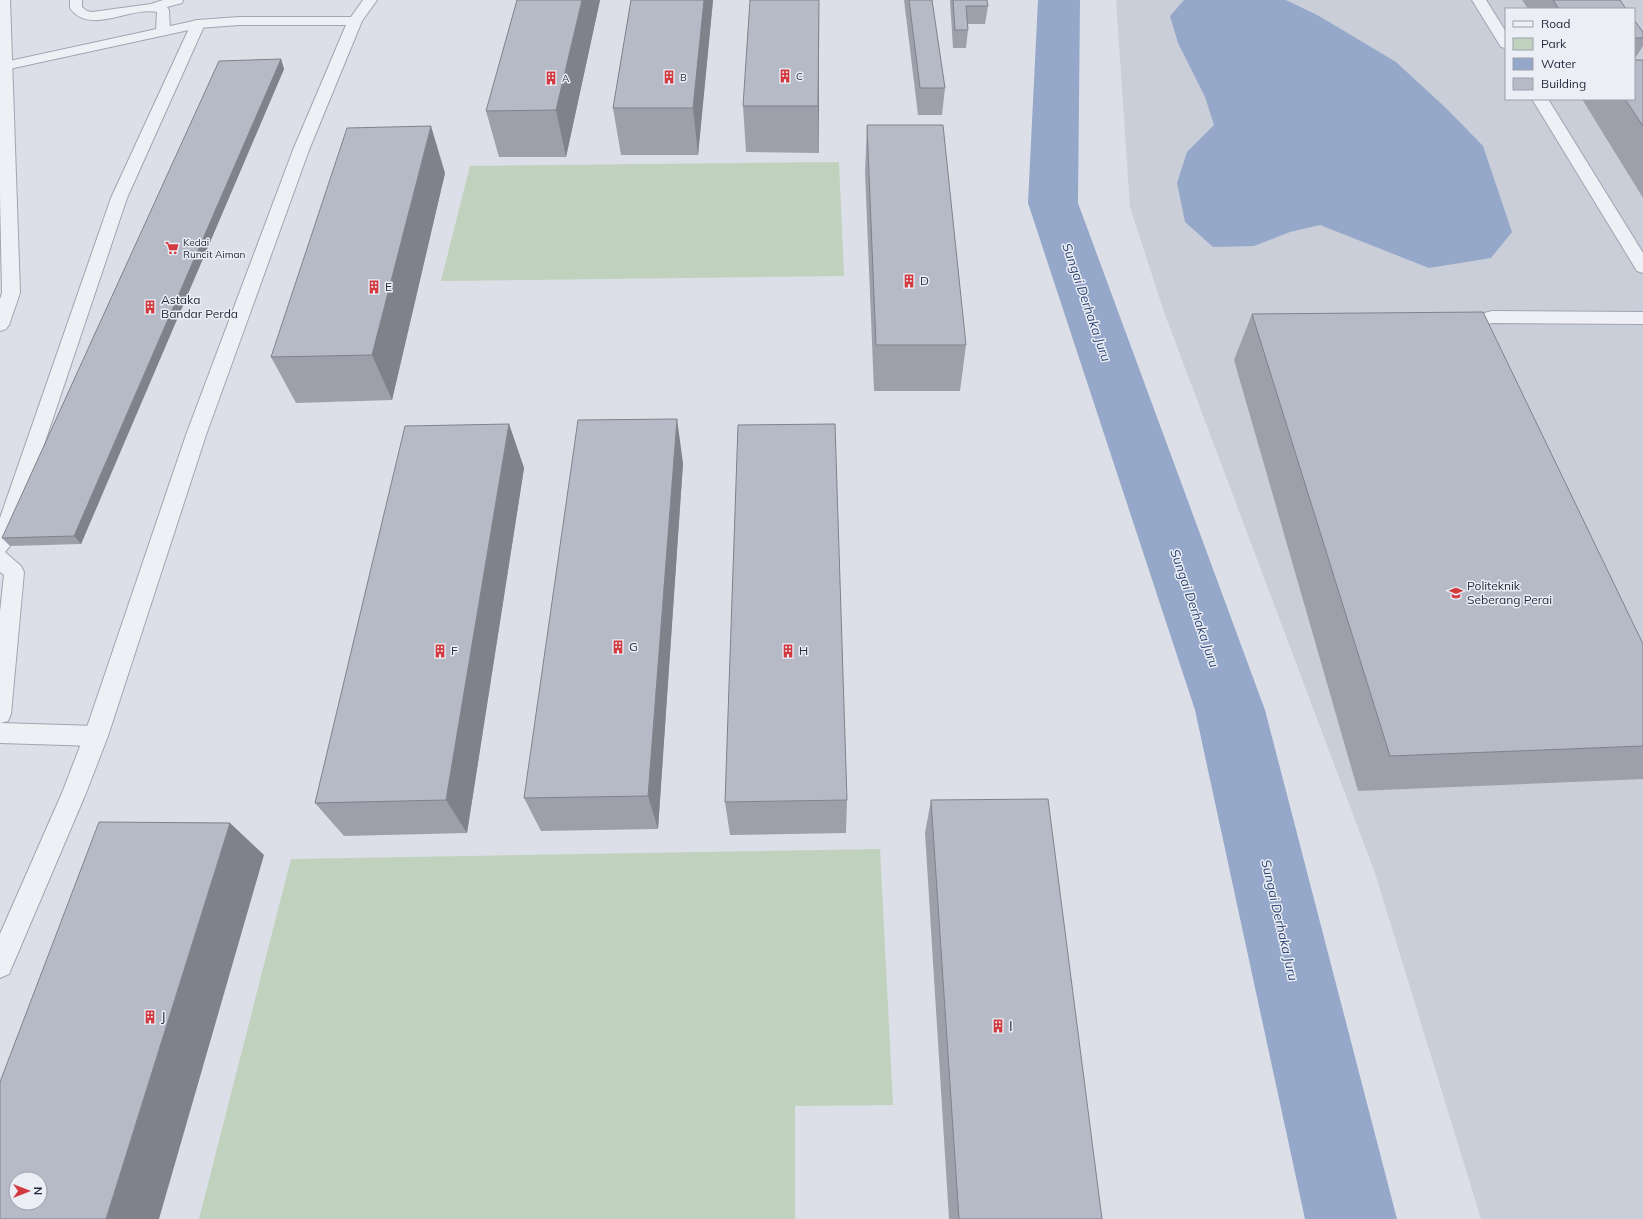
<svg xmlns="http://www.w3.org/2000/svg" width="1643" height="1219" font-family="Mulish,sans-serif">
<style>
.built{fill:#caced9;fill-rule:evenodd}
.green{fill:#c0d1bd}
.water{fill:#95a8c9}
.lines{fill:none;stroke-linecap:round;stroke-linejoin:round}
.river{fill:#95a8c9;fill-rule:evenodd}
.service-casing{stroke:#a1a5b1;stroke-width:2}
.minor-casing{stroke:#a1a5b1;stroke-width:2}
.tertiary-casing{stroke:#a1a5b1;stroke-width:2}
.service{fill:#eff0f5;fill-rule:evenodd}
.minor{fill:#eff0f5;fill-rule:evenodd}
.tertiary{fill:#eff0f5;fill-rule:evenodd}
.wall{fill:#9da0ab}
.shaded-wall{fill:#7f828b}
.building{fill:#b6bac7;stroke:#7f828b;fill-rule:evenodd}
.labels{text-anchor:middle;stroke-width:3;stroke-linejoin:round;paint-order:stroke}
.far-poi-label{font-size:10px;fill:#252b3e;stroke:#ebeef5;text-anchor:start}
.poi-label{font-size:12px;fill:#252b3e;stroke:#ebeef5;text-anchor:start}
.water-label{font-size:13px;font-style:italic;fill:#2e4573;stroke:#ebeef5}
.near-poi-label{font-size:14px;fill:#252b3e;stroke:#ebeef5;text-anchor:start}
</style>
<rect width="100%" height="100%" fill="#dcdfe7"/>
<path class="built" d="M 1116,0 L 1643,0 L 1643,1219 L 1481,1219 L 1375,873 L 1164,312 L 1130,207 ZM 1506,9 L 1634,9 L 1634,99 L 1506,99 Z"/>
<g class="green">
<path d="M 839,162 L 844,276 L 441,281 L 470,166 Z"/>
<path d="M 880,849 L 893,1105 L 795,1106 L 795,1219 L 199,1219 L 291,859 Z"/>
</g>
<path class="water" d="M 1184,0 L 1286,0 L 1319,16 L 1396,62 L 1448,110 L 1483,146 L 1512,232 L 1491,258 L 1429,268 L 1320,225 L 1290,232 L 1254,246 L 1213,247 L 1185,222 L 1177,183 L 1187,152 L 1214,125 L 1205,97 L 1178,43 L 1170,16 Z"/>
<g class="lines">
<path class="river" d="M 1038,0 L 1080,0 L 1078,203 L 1265,710 L 1397,1219 L 1305,1219 L 1195,710 L 1028,203 Z"/>
<g class="service-casing">
<g id="service">
<path d="M 70,0 L 82,0 L 82,7 L 87,11 L 92,12 L 151,4 L 163,0 L 183,0 L 182,3 L 167,7 L 169,10 L 170,31 L 168,34 L 158,34 L 156,31 L 157,12 C 130,6 89,36 70,8 Z"/>
<path d="M 198,20 L 203,21 L 205,24 L 127,198 L 10,546 L 5,552 L 21,566 L 24,572 L 11,714 L 8,721 L 0,723 L 0,612 L 4,575 L 0,572 L 0,518 L 111,198 L 191,24 L 193,21 Z"/>
<path d="M 0,723 L 96,726 L 104,729 L 107,736 L 104,743 L 96,746 L 0,743 Z"/>
</g>
</g>
<g class="minor-casing">
<g id="minor">
<path d="M 363,0 L 377,0 L 362,21 L 309,150 L 206,435 L 108,736 L 86,793 L 9,974 L 0,978 L 0,934 L 62,793 L 84,736 L 186,435 L 293,150 L 346,25 L 239,25 L 198,28 L 0,71 L 0,63 L 198,20 L 239,17 L 351,17 Z"/>
<path d="M 1472,0 L 1486,0 L 1506,32 L 1506,48 L 1501,47 Z"/>
<path d="M 1532,99 L 1548,99 L 1643,253 L 1643,273 L 1637,271 Z"/>
<path d="M 1492,311 L 1643,312 L 1643,324 L 1492,323 L 1486,325 L 1483,329 L 1487,340 L 1485,345 L 1478,346 L 1471,345 L 1465,329 L 1473,316 Z"/>
</g>
</g>
<g class="tertiary-casing">
<path id="tertiary" d="M 0,0 L 10,0 L 20,293 L 9,325 L 6,329 L 0,331 L 0,299 L 2,293 L 0,194 Z"/>
</g>
<use href="#service" class="service"/>
<use href="#minor" class="minor"/>
<use href="#tertiary" class="tertiary"/>
</g>
<g class="wall">
<path d="M 600,0 L 566,157 L 499,157 L 486,111 Z"/>
<path d="M 631,0 L 713,0 L 698,155 L 621,155 L 613,108 Z"/>
<path d="M 819,0 L 819,153 L 746,152 L 743,106 Z"/>
<path d="M 904,0 L 932,0 L 945,88 L 942,115 L 918,115 Z"/>
<path d="M 950,0 L 987,0 L 988,6 L 985,24 L 967,24 L 968,30 L 966,48 L 953,48 Z"/>
<path d="M 1522,0 L 1620,0 L 1626,9 L 1528,9 Z"/>
<path d="M 1634,20 L 1643,32 L 1643,46 L 1634,60 L 1643,60 L 1643,198 L 1582,99 L 1634,99 Z"/>
<path d="M 281,59 L 284,69 L 81,544 L 10,546 L 2,538 Z"/>
<path d="M 867,125 L 966,345 L 960,391 L 874,391 L 865,172 Z"/>
<path d="M 445,173 L 392,400 L 296,403 L 271,357 Z"/>
<path d="M 1252,314 L 1643,644 L 1643,779 L 1358,791 L 1234,360 Z"/>
<path d="M 509,424 L 524,468 L 467,833 L 344,836 L 315,803 Z"/>
<path d="M 683,463 L 658,829 L 541,831 L 524,798 Z"/>
<path d="M 847,800 L 846,833 L 730,835 L 725,802 Z"/>
<path d="M 931,800 L 1102,1219 L 949,1219 L 925,833 Z"/>
</g>
<g class="shaded-wall">
<path d="M 582,0 L 600,0 L 566,157 L 556,110 Z"/>
<path d="M 704,0 L 713,0 L 698,155 L 693,108 Z"/>
<path d="M 819,0 L 819,153 L 818,106 Z"/>
<path d="M 281,59 L 284,69 L 81,544 L 74,536 Z"/>
<path d="M 431,126 L 445,173 L 392,400 L 372,355 Z"/>
<path d="M 677,419 L 683,463 L 658,829 L 648,796 Z"/>
<path d="M 509,424 L 524,468 L 467,833 L 446,800 Z"/>
<path d="M 230,823 L 264,855 L 159,1219 L 106,1219 Z"/>
</g>
<g class="building">
<path d="M 517,0 L 582,0 L 556,110 L 486,111 Z"/>
<path d="M 631,0 L 704,0 L 693,108 L 613,108 Z"/>
<path d="M 750,0 L 819,0 L 818,106 L 743,106 Z"/>
<path d="M 909,0 L 932,0 L 945,88 L 920,88 Z"/>
<path d="M 953,0 L 987,0 L 988,6 L 966,6 L 968,30 L 955,30 Z"/>
<path d="M 1553,0 L 1620,0 L 1626,9 L 1559,9 Z"/>
<path d="M 1634,20 L 1643,32 L 1643,38 L 1634,38 Z"/>
<path d="M 281,59 L 74,536 L 2,538 L 219,61 Z"/>
<path d="M 1634,60 L 1643,60 L 1643,126 L 1625,99 L 1634,99 Z"/>
<path d="M 867,125 L 943,125 L 966,345 L 876,345 Z"/>
<path d="M 431,126 L 372,355 L 271,357 L 347,128 Z"/>
<path d="M 1483,312 L 1643,644 L 1643,746 L 1390,756 L 1252,314 Z"/>
<path d="M 677,419 L 648,796 L 524,798 L 578,420 Z"/>
<path d="M 509,424 L 446,800 L 315,803 L 405,426 Z"/>
<path d="M 835,424 L 847,800 L 725,802 L 738,425 Z"/>
<path d="M 1048,799 L 1102,1219 L 959,1219 L 931,800 Z"/>
<path d="M 99,822 L 230,823 L 106,1219 L 0,1219 L 0,1082 ZM 16,1179 L 40,1179 L 40,1203 L 16,1203 Z"/>
</g>
<defs>
<g id="building-bare" transform="scale(1.08)"><path d="M-4-6H4V6H1V3H-1V6H-4ZM-2.5-4.3h1.7v1.8h-1.7ZM.8-4.3h1.7v1.8H.8ZM-2.5-1h1.7V.8h-1.7ZM.8-1h1.7V.8H.8Z" fill="#d33a3f" stroke="#ebeef5" stroke-width="2.5" paint-order="stroke"/></g>
<g id="supermarket-bare" transform="scale(1.08)"><path d="M-6-5.5h2.5l.6 2H6L4.5 2H-2.5L-4.4-4H-6ZM-1.5 3.2a1.3 1.3 0 1 0 .1 0ZM3 3.2a1.3 1.3 0 1 0 .1 0Z" fill="#d33a3f" stroke="#ebeef5" stroke-width="2.5" paint-order="stroke"/></g>
<g id="university-bare" transform="scale(1.08)"><path d="M0-5L7-2L0 1L-7-2ZM-4 1L0 2.5L4 1V4Q0 6-4 4Z" fill="#d33a3f" stroke="#ebeef5" stroke-width="2.5" paint-order="stroke"/></g>
</defs>
<g fill-rule="evenodd">
<use href="#building-bare" x="785" y="76"/>
<use href="#building-bare" x="669" y="77"/>
<use href="#building-bare" x="551" y="78"/>
<use href="#supermarket-bare" x="172" y="248"/>
<use href="#building-bare" x="909" y="281"/>
<use href="#building-bare" x="374" y="287"/>
<use href="#building-bare" x="150" y="307"/>
<use href="#university-bare" x="1456" y="593"/>
<use href="#building-bare" x="618" y="647"/>
<use href="#building-bare" x="440" y="651"/>
<use href="#building-bare" x="788" y="651"/>
<use href="#building-bare" x="150" y="1017"/>
<use href="#building-bare" x="998" y="1026"/>
</g>
<g class="labels">
<g class="far-poi-label">
<text x="796" y="80">C</text>
<text x="680" y="81">B</text>
<text x="562" y="82">A</text>
<text x="183" y="246">Kedai<tspan x="183" dy="12">Runcit Aiman</tspan></text>
</g>
<g class="poi-label">
<text x="920" y="285">D</text>
<text x="385" y="291">E</text>
<text x="161" y="304">Astaka<tspan x="161" dy="14">Bandar Perda</tspan></text>
<text x="1467" y="590">Politeknik<tspan x="1467" dy="14">Seberang Perai</tspan></text>
<text x="629" y="651">G</text>
<text x="451" y="655">F</text>
<text x="799" y="655">H</text>
</g>
<g class="water-label">
<text transform="translate(1087 302) rotate(71)" y="5">Sungai Derhaka Juru</text>
<text transform="translate(1195 608) rotate(71)" y="5">Sungai Derhaka Juru</text>
<text transform="translate(1280 920) rotate(77)" y="5">Sungai Derhaka Juru</text>
</g>
<g class="near-poi-label">
<text x="161" y="1022">J</text>
<text x="1009" y="1031">I</text>
</g>
</g>
<rect x="1505" y="8" width="130" height="92" fill="#ebeef5" stroke="#9ca0ac"/>
<rect x="1513" y="21" width="20" height="6" fill="#eff0f5" stroke="#9ca0ac"/>
<text x="1541" y="28" font-size="12" fill="#252b3e">Road</text>
<rect x="1513" y="38" width="20" height="12" fill="#c0d1bd" stroke="#9ca0ac"/>
<text x="1541" y="48" font-size="12" fill="#252b3e">Park</text>
<rect x="1513" y="58" width="20" height="12" fill="#95a8c9" stroke="#9ca0ac"/>
<text x="1541" y="68" font-size="12" fill="#252b3e">Water</text>
<rect x="1513" y="78" width="20" height="12" fill="#b6bac7" stroke="#9ca0ac"/>
<text x="1541" y="88" font-size="12" fill="#252b3e">Building</text>
<g transform="translate(28 1191) rotate(90)"><circle r="19" fill="#ebeef5" stroke="#9ca0ac"/>
<path d="M0-3L7 15L0 10L-7 15Z" fill="#d33a3f"/>
<text y="-6" font-size="11" font-weight="bold" text-anchor="middle" fill="#252b3e">N</text>
</g>
</svg>
